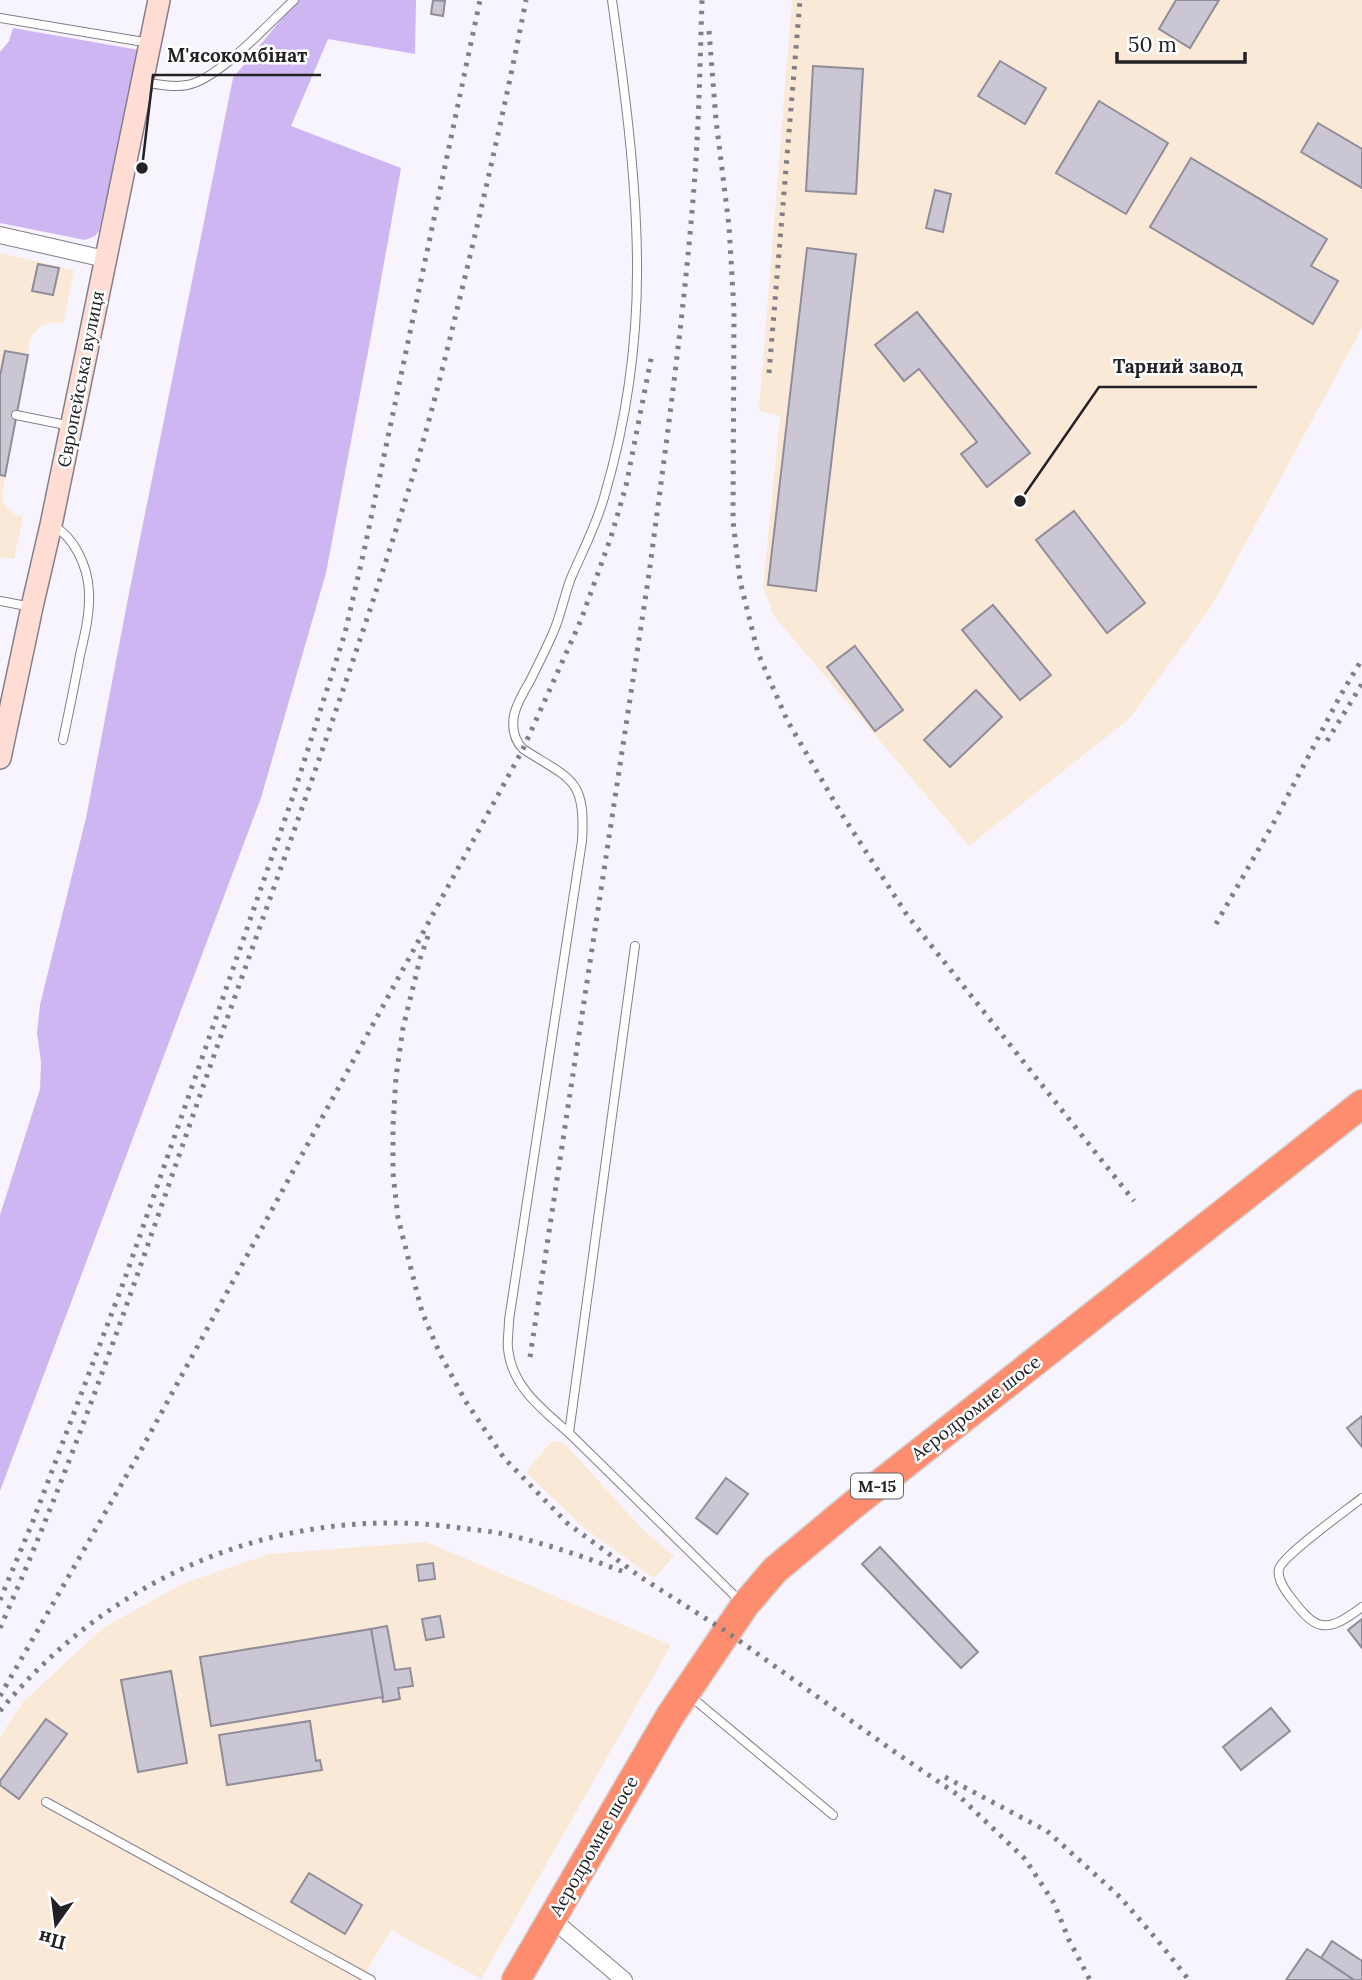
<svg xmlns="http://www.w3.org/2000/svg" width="1362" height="1980" font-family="Lora,serif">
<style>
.industrial{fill:#fae9d7}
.green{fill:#cdb6f2}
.building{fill:#cbc6d4;stroke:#918c99;stroke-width:2}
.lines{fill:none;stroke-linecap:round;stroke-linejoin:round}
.lane-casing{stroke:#847f8c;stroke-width:10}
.street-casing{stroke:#847f8c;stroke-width:18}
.secondary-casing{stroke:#847f8c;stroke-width:24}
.highway-casing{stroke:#d3d3d4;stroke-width:31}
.lane{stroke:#fff;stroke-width:8}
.street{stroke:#fff;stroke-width:16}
.secondary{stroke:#ffddd4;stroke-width:21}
.highway{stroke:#fe8d6f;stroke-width:28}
.rail{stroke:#817e85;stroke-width:5;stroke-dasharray:3.5 7;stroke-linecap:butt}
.labels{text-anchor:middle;stroke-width:5;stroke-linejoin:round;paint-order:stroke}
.shield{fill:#fff;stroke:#656467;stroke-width:2}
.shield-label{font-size:16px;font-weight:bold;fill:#232126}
.street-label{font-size:18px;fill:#232126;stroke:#fff}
.leader{fill:none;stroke:#232126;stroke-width:2.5}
.callout-dot{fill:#232126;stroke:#fff;stroke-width:2.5}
.callout-label{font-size:19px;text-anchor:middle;font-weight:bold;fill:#232126;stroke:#fff;stroke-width:5;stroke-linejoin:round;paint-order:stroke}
</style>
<rect width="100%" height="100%" fill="#f8f4fd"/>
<g class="industrial">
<path d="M 792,0 L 1362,0 L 1362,328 L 1212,605 L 1130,718 L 969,846 L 774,616 L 763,587 L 780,416 L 759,411 Z"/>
<path d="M 0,253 L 74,270 L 63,324 L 53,322 L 41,326 L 33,334 L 30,341 L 2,495 L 4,503 L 9,509 L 15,514 L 23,517 L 14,559 L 1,557 L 0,561 Z"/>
<path d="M 552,1441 L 564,1443 L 643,1530 L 674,1556 L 654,1578 L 584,1528 L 526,1472 Z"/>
<path d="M 426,1542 L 671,1645 L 481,1979 L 391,1930 L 361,1980 L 0,1980 L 0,1737 L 23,1702 L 103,1628 L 182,1584 L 269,1554 Z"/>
</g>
<g class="green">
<path d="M 297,0 L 416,0 L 415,54 L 328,39 L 291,126 L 401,168 L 371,336 L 326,573 L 261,798 L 0,1491 L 0,1215 L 40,1089 L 41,1062 L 37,1033 L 40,1005 L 86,818 L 130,588 L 233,78 Z"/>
<path d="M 13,28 L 139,50 L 99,231 L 95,236 L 85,240 L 0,223 L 0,52 L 9,41 Z"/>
</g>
<g class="building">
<path d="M 433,0 L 445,1 L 443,16 L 431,14 Z"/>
<path d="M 1176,0 L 1219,0 L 1190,48 L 1159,29 Z"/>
<path d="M 1000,61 L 1046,88 L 1025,124 L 978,96 Z"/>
<path d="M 813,66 L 863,69 L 856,194 L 806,191 Z"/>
<path d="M 1099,101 L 1168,143 L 1126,214 L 1056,173 Z"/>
<path d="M 1318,123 L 1362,149 L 1362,188 L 1301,152 Z"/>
<path d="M 1191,158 L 1327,239 L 1311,266 L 1338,281 L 1313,324 L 1150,227 Z"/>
<path d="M 935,190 L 951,194 L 943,232 L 926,228 Z"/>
<path d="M 807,248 L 856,254 L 816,591 L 768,585 Z"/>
<path d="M 38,264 L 59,268 L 53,295 L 32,291 Z"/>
<path d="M 917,312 L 1030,453 L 987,487 L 961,454 L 977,442 L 919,369 L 904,381 L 875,345 Z"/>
<path d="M 5,351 L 28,355 L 5,476 L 0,475 L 0,376 Z"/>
<path d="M 1074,511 L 1145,603 L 1107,633 L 1036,540 Z"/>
<path d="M 993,605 L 1051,675 L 1020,700 L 962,630 Z"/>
<path d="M 855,646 L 903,710 L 875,731 L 827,667 Z"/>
<path d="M 976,690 L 1002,717 L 950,767 L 924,740 Z"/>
<path d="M 1362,1416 L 1362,1447 L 1347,1428 Z"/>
<path d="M 726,1478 L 748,1494 L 717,1534 L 696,1518 Z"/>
<path d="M 880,1547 L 978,1652 L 961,1668 L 862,1564 Z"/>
<path d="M 433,1563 L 435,1579 L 419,1581 L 417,1565 Z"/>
<path d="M 440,1616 L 444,1637 L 426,1640 L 422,1619 Z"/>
<path d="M 1362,1619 L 1362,1648 L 1348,1630 Z"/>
<path d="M 387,1626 L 395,1670 L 410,1668 L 413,1686 L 398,1688 L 400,1699 L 383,1702 L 371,1629 Z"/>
<path d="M 371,1629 L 383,1697 L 211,1726 L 200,1657 Z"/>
<path d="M 171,1671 L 187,1763 L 138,1772 L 121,1680 Z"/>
<path d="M 1271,1708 L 1290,1731 L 1241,1770 L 1223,1747 Z"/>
<path d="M 46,1719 L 67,1734 L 19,1799 L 0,1785 L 0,1781 Z"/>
<path d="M 310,1721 L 316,1761 L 320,1760 L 322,1770 L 227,1785 L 219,1735 Z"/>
<path d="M 309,1873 L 362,1905 L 345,1934 L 291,1902 Z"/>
<path d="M 1332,1941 L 1362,1961 L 1362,1980 L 1354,1980 L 1321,1958 Z"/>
<path d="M 1307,1949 L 1321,1958 L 1354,1980 L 1286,1980 Z"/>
</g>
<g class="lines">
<g class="lane-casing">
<g id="lane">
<path d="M 0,18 L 150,43"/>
<path d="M 142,82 C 157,84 172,88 187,85 C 218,80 269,23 294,0"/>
<path d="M 16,415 L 71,426"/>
<path d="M 51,525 C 74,535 88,567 89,592 C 90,613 85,634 80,655 C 75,683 69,711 63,740"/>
<path d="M 0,601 L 32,607"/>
<path d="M 635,946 L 569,1433 L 740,1601"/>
<path d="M 569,1433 C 542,1409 512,1387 508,1349 C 507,1340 509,1330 509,1320 L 582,841 C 586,778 571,780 523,749 C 514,740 512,727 514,715 C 517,703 524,691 530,681 C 538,665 546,649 553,633 C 561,615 564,596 571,578 C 583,550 597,524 605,494 C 627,419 638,337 637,259 C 636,172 624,85 612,0"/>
<path d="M 1362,1498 C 1347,1510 1283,1555 1279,1569 C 1277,1578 1283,1587 1288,1594 C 1315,1630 1324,1636 1362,1607"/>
<path d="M 690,1696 L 833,1815"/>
<path d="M 46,1802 L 371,1980"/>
</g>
</g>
<g class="street-casing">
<g id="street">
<path d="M 0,235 L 105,259"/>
<path d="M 552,1919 L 624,1980"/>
</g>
</g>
<g class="secondary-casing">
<path id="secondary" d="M 0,758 L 32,607 L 51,525 L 159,0"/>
</g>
<g class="highway-casing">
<path id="highway" d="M 516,1980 L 670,1716 L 745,1605 L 775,1570 L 853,1505 L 1362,1104"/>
</g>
<use href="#lane" class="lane"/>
<use href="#street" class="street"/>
<use href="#secondary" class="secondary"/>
<use href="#highway" class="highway"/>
<g class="rail">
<path d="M 709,31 L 716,120 L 729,226 L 734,310 L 733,521 L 740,581 L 758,653 L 787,720 L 841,813 L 907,915 L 1134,1201"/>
<path d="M 769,373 L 800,0"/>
<path d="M 1327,741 L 1362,684"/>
<path d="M 1216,924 L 1273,824 L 1339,698 L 1362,659"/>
<path d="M 428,936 L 420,959 L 403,1028 L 396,1077 L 393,1126 L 393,1173 L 398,1218 L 422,1312 L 440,1354 L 466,1402 L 504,1458 L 567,1523 L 642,1578 L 727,1632 L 892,1750 L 958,1795 L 1025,1859 L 1054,1903 L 1069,1940 L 1090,1980"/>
<path d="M 530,1357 L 649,574 C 666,445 684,316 694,187 C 699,125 700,62 702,0"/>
<path d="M 0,1600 L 33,1521 L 124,1281 L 209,1038 L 293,796 L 345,633 L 364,551 L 480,0"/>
<path d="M 0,1628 C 84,1439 148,1242 217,1047 C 285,856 355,664 415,469 C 434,406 449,342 465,277 C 487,185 508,93 526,0"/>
<path d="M 0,1696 L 140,1452 L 523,749 L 581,620 L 611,537 L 626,486 L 652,354"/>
<path d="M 0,1711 C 113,1573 284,1503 461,1528 C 475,1530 490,1531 503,1534 C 545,1543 585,1557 624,1572"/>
<path d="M 945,1777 L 1047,1831 L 1120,1897 L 1158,1941 L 1189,1980"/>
</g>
</g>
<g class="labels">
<rect class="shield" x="851" y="1473.5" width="52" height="25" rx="5"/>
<g class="shield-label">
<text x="877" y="1492">М-15</text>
</g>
<g class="street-label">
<text transform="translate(81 379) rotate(-79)" y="6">Європейська вулиця</text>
<text transform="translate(976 1408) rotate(-38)" y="6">Аеродромне шосе</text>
<text transform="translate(594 1846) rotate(-60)" y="6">Аеродромне шосе</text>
</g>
</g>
<path class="leader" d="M142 168L153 75H321M1020 501L1099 387H1257"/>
<g class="callout-dot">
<circle cx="142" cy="168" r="7"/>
<circle cx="1020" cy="501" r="7"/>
</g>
<g class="callout-label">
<text x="237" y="62">М'ясокомбінат</text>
<text x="1178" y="373">Тарний завод</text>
</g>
<g transform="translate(56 1924) rotate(194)" stroke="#ffffff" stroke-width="5" paint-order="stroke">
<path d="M0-5L12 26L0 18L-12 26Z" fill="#232126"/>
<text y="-10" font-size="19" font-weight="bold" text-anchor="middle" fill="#232126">Пн</text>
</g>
<path d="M1117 52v10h128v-10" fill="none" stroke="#232126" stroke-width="3.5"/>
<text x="1128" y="52" font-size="21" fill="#232126" stroke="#ffffff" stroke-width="5" paint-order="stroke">50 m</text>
</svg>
